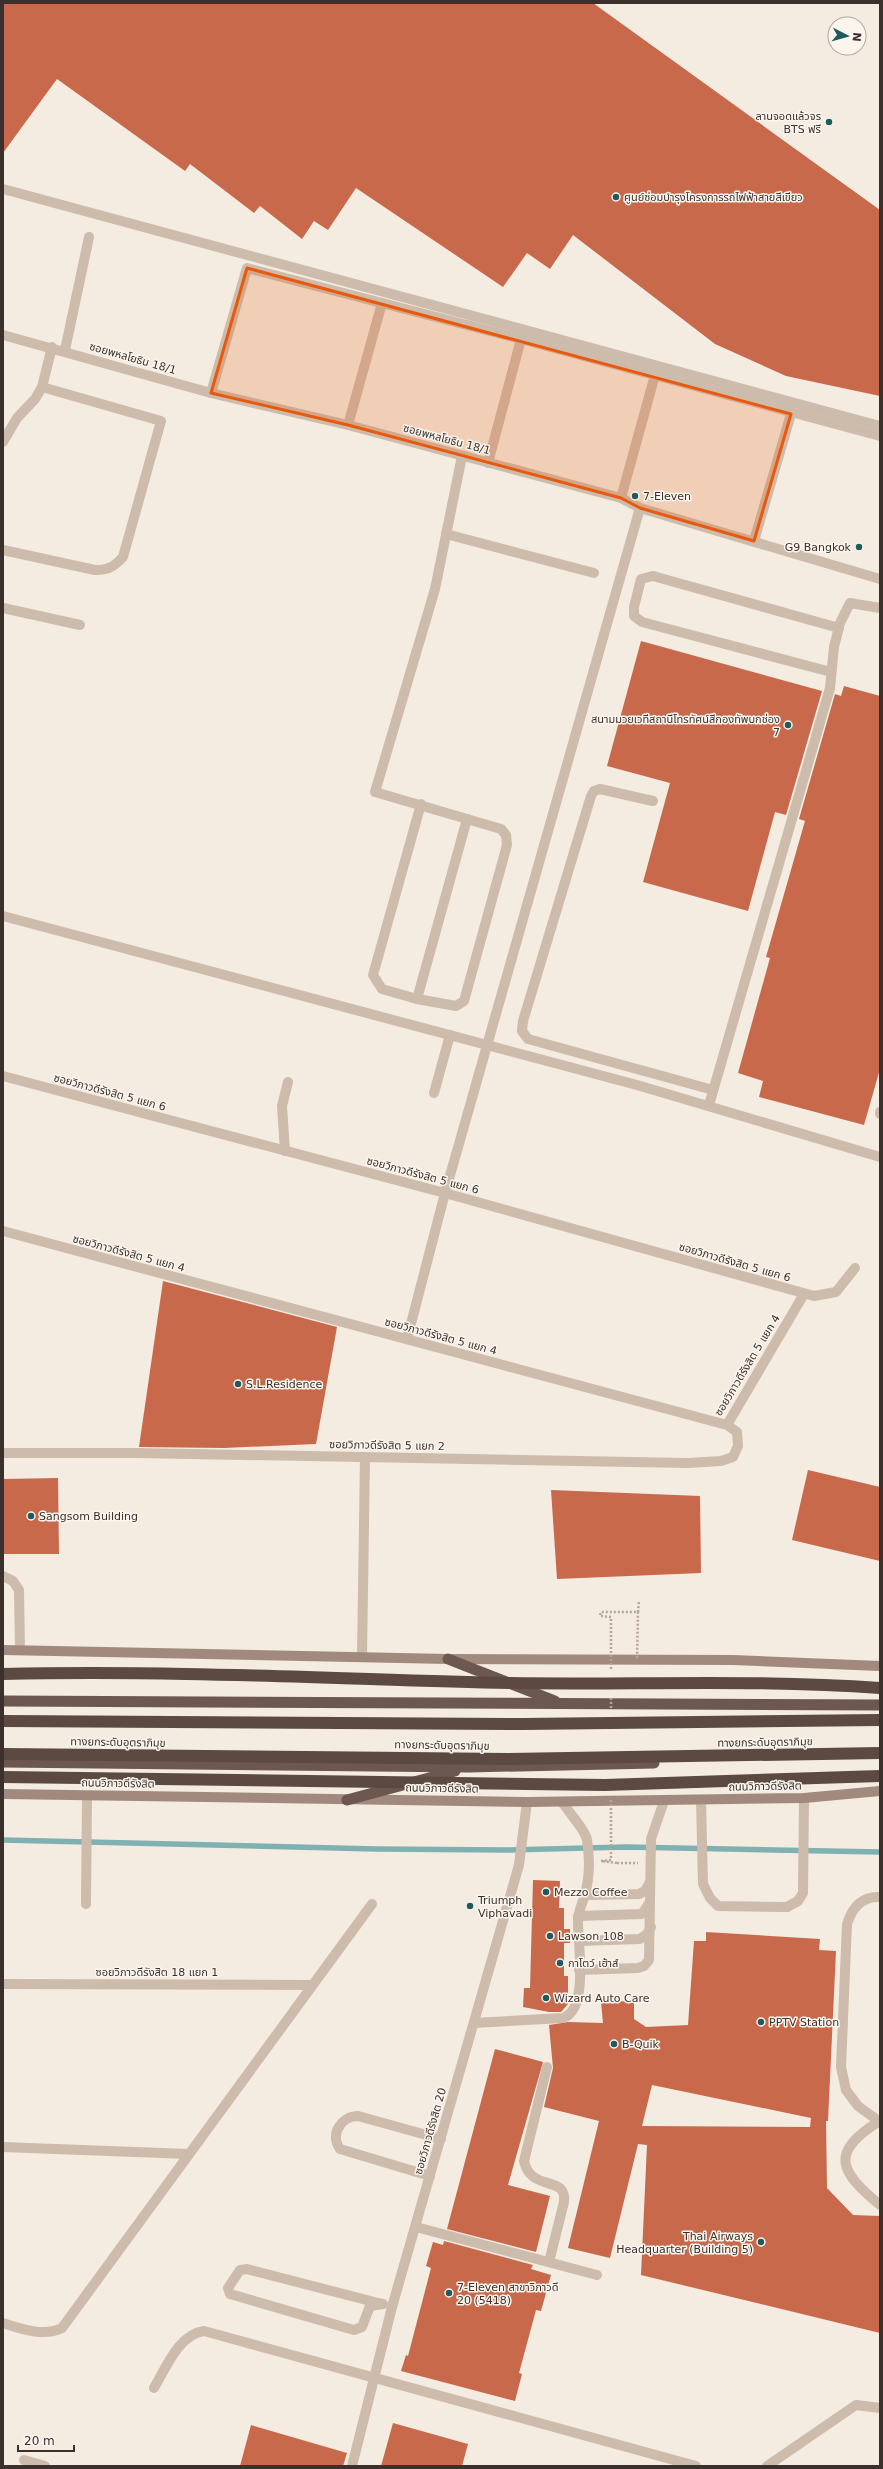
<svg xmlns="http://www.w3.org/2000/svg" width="883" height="2469" font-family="'DejaVu Sans','Noto Sans Thai',sans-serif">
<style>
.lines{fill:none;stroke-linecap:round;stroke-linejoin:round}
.stream{stroke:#7fb0b2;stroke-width:5.5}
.building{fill:#c8694b;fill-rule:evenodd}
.path{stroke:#b9a596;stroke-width:2.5;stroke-dasharray:2 2;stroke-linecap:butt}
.service{stroke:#cdbbac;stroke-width:10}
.minor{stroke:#cdbbac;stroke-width:10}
.secondary{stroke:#a18a7d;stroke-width:10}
.trunk{stroke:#6c584f;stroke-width:11}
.path-bridge{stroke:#b9a596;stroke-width:2.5;stroke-dasharray:2 2;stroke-linecap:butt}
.motorway-bridge{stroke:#5c4a42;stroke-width:12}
.marked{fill:#e8590c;fill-opacity:0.2;stroke:#e8590c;stroke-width:3;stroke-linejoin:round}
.poi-dot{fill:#1f5a5e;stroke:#fbf5ee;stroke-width:1.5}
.labels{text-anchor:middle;stroke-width:3;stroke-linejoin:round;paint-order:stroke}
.poi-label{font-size:11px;fill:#3b302b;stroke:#fbf5ee;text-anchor:start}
.street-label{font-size:11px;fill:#3b302b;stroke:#fbf5ee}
</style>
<rect width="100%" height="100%" fill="#f4ebe1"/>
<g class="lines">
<path class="stream" d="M 3,1840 L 376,1849 L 507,1850 L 626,1847 L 880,1852"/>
</g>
<g class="building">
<path d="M 3,3 L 593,3 L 880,210 L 880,396 L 786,376 L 715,344 L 573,235 L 550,269 L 527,253 L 503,287 L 356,188 L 328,230 L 314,221 L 302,239 L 260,206 L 254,213 L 190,164 L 185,171 L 57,79 L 3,153 Z"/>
<path d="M 641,641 L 822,691 L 786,815 L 775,812 L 748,911 L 643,882 L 670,783 L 607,766 Z"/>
<path d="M 844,686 L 880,696 L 880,1069 L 864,1125 L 759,1097 L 763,1081 L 738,1073 L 770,958 L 766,957 L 805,821 L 799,819 L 835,694 L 841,696 Z"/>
<path d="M 163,1281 L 337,1327 L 316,1444 L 224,1448 L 139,1447 Z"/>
<path d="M 808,1470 L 880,1487 L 880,1561 L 792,1540 Z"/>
<path d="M 58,1478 L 59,1554 L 3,1554 L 3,1479 Z"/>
<path d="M 551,1490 L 700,1496 L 701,1573 L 557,1579 Z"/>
<path d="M 533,1880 L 560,1881 L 559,1908 L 564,1908 L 564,1929 L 570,1929 L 570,1943 L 564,1943 L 564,1976 L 568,1976 L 568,2004 L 561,2012 L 549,2012 L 523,2007 L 524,1988 L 530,1988 Z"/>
<path d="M 706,1932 L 820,1939 L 819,1950 L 836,1951 L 828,2121 L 826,2121 L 827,2188 L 853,2215 L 880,2216 L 880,2333 L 641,2275 L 647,2145 L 638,2144 L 610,2258 L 568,2248 L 599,2121 L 544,2107 L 553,2068 L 549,2025 L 568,2022 L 603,2023 L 601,2002 L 634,2001 L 634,2019 L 646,2027 L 688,2025 L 694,1941 L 706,1941 ZM 652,2085 L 811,2118 L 810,2127 L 642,2126 Z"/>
<path d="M 495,2049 L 543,2062 L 508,2185 L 550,2196 L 536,2252 L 447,2229 Z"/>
<path d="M 444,2241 L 533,2265 L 531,2269 L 551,2275 L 541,2311 L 536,2310 L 519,2373 L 522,2374 L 515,2401 L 401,2371 L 406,2355 L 408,2356 L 431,2268 L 426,2266 L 433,2242 L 443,2245 Z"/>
<path d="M 393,2423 L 468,2444 L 462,2466 L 381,2466 Z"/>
<path d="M 251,2425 L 347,2453 L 343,2466 L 240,2466 Z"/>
</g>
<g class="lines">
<g class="path">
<path d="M 638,1612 L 639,1601"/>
<path d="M 617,1863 L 638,1863"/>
</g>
<g class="service">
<path d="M 3,189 L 880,426"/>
<path d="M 3,442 L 17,418 L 35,399 L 42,387 L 52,347"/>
<path d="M 446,534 L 594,573"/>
<path d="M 3,550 L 95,570 C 108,570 114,567 123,557 L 161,421 L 42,387"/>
<path d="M 3,608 L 80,625"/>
<path d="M 831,672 L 642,622 L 634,616 L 634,607 L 641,579 L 653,576 L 839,628"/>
<path d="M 653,801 L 600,789 L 594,791 L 591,796 L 523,1021 L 522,1031 L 528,1039 L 713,1090"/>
<path d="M 421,804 L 373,975 L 382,989 L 417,999 L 456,1006 L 464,1001 L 507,845 L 506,835 L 501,829 L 375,792 L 435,589 L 462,456"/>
<path d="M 417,999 L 467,819"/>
<path d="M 434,1093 L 450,1035"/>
<path d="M 709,1105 L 830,688 L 834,647 L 840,623 L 850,603 L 880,608"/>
<path d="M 285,1151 L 282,1106 L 288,1082"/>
<path d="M 3,1576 L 13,1581 L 19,1590 L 20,1650"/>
<path d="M 701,1800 L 703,1884 L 710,1898 L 718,1906 L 787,1907 L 798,1901 L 803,1893 L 804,1798"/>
<path d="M 585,1895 L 639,1894 L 645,1891 L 650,1882"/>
<path d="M 880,1897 C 862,1896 852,1908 847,1924 L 841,2067 L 846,2090 L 858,2106 L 880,2122"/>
<path d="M 86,1904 L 87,1796"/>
<path d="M 578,1916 L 642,1914 L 650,1902"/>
<path d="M 579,1941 L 640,1939 L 647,1934 L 651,1927"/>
<path d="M 579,1970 L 638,1968 L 644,1966 L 649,1960 L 651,1839 L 664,1801"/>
<path d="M 474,2023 L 563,2018 C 590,2009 577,1940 578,1918 C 579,1910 583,1902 585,1894 C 590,1876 590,1859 587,1840 C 586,1831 568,1811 562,1802"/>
<path d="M 547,2067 L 524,2161 C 531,2193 567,2174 564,2202 L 549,2262"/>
<path d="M 878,2122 C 829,2153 840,2172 880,2205"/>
<path d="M 430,2176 L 340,2149 C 329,2134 342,2116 358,2116 L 441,2139"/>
<path d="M 416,2227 L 597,2275"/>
<path d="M 247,2269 L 378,2303 L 383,2304 L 370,2306 L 362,2327 L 354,2330 L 230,2294 L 228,2288 L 240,2270 Z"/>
</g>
<g class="minor">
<path d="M 3,335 L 211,393 L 348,425 L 621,498 L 640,508 L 880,579"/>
<path d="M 65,350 L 89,237"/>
<path d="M 211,393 L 247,268 L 521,339 L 880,436"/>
<path d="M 348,425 L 382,303"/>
<path d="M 488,463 L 521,339"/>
<path d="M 621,498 L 655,375"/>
<path d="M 754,541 L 791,414"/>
<path d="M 3,916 L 637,1085 L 880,1157"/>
<path d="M 3,1076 L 445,1193 L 814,1296 L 836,1292 L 855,1268"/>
<path d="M 880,1112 L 880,1114"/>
<path d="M 3,1231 L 727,1425 L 804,1294"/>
<path d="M 407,1339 L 445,1193 L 640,508"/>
<path d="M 3,1453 L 137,1453 L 688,1463 L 721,1461 L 733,1457 L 738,1446 L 737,1432 L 727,1425"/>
<path d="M 362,1657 L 365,1457"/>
<path d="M 3,1984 L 311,1985"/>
<path d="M 3,2147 L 188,2154"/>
<path d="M 3,2323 C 22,2329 43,2337 62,2328 L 372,1904"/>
<path d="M 154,2388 C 166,2368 179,2334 204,2331 L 696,2466"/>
<path d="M 24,2460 L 45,2466"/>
<path d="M 352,2466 L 392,2307 L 519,1865 L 527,1802"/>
<path d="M 767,2466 L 856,2405 L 880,2408"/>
</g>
<g class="secondary">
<path d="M 3,1650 L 448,1659 L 733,1660 L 880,1666"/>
<path d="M 3,1794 L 527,1802 L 804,1798 L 880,1791"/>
</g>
<g class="trunk">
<path d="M 448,1659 L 555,1701"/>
<path d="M 3,1701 L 880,1705"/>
<path d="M 3,1762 L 469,1767 L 654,1763"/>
<path d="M 347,1800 L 455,1771"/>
</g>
<g class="path-bridge">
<path d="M 611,1669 L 611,1617 L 600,1616 L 601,1612 L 638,1612 L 637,1660"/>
<path d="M 611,1698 L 611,1709"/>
<path d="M 611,1800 L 611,1860 L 601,1861 L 617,1863"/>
</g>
<g class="motorway-bridge">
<path d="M 3,1674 C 172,1670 341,1679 510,1683 C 633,1685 757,1679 880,1688"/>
<path d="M 3,1721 L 523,1724 L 880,1720"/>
<path d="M 3,1754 L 507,1759 L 880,1753"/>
<path d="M 3,1777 L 605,1785 L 880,1776"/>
</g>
</g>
<path class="marked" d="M 247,268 L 791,414 L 754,541 L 640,508 L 621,498 L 348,425 L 211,393 Z"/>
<g class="poi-dot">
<circle cx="829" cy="122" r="4"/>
<circle cx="616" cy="197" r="4"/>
<circle cx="635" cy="496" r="4"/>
<circle cx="859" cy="547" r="4"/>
<circle cx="788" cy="725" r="4"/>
<circle cx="238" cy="1384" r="4"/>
<circle cx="31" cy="1516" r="4"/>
<circle cx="546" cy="1892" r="4"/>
<circle cx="470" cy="1906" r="4"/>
<circle cx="550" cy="1936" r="4"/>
<circle cx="560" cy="1963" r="4"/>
<circle cx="546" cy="1998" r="4"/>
<circle cx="761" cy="2022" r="4"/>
<circle cx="614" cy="2044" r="4"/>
<circle cx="761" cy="2242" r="4"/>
<circle cx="449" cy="2293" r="4"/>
</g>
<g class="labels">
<g class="poi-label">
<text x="821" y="120" text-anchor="end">ลานจอดแล้วจร<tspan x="821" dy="13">BTS ฟรี</tspan></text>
<text x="624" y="201">ศูนย์ซ่อมบำรุงโครงการรถไฟฟ้าสายสีเขียว</text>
<text x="643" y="500">7-Eleven</text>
<text x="851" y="551" text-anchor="end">G9 Bangkok</text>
<text x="780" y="723" text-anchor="end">สนามมวยเวทีสถานีโทรทัศน์สีกองทัพบกช่อง<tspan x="780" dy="13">7</tspan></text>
<text x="246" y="1388">S.L.Residence</text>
<text x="39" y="1520">Sangsom Building</text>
<text x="554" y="1896">Mezzo Coffee</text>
<text x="478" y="1904">Triumph<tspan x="478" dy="13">Viphavadi</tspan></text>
<text x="558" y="1940">Lawson 108</text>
<text x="568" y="1967">กาโตว์ เฮ้าส์</text>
<text x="554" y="2002">Wizard Auto Care</text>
<text x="769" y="2026">PPTV Station</text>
<text x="622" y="2048">B-Quik</text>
<text x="753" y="2240" text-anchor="end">Thai Airways<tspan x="753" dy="13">Headquarter (Building 5)</tspan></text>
<text x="457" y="2291">7-Eleven สาขาวิภาวดี<tspan x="457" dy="13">20 (5418)</tspan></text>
</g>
<g class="street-label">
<text transform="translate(133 358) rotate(16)" y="4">ซอยพหลโยธิน 18/1</text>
<text transform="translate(447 439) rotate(15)" y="4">ซอยพหลโยธิน 18/1</text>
<text transform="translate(110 1092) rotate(15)" y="4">ซอยวิภาวดีรังสิต 5 แยก 6</text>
<text transform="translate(423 1175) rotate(15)" y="4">ซอยวิภาวดีรังสิต 5 แยก 6</text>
<text transform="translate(129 1253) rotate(15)" y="4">ซอยวิภาวดีรังสิต 5 แยก 4</text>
<text transform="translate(735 1262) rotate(16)" y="4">ซอยวิภาวดีรังสิต 5 แยก 6</text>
<text transform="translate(441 1336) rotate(15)" y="4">ซอยวิภาวดีรังสิต 5 แยก 4</text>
<text transform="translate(747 1365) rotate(-59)" y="4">ซอยวิภาวดีรังสิต 5 แยก 4</text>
<text transform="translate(387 1445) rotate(1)" y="4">ซอยวิภาวดีรังสิต 5 แยก 2</text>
<text transform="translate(118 1742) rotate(1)" y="4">ทางยกระดับอุตราภิมุข</text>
<text transform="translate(765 1742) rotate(-1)" y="4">ทางยกระดับอุตราภิมุข</text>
<text transform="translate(442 1745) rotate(1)" y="4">ทางยกระดับอุตราภิมุข</text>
<text transform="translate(118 1783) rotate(1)" y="4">ถนนวิภาวดีรังสิต</text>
<text transform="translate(765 1786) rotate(-1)" y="4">ถนนวิภาวดีรังสิต</text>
<text transform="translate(442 1788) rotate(1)" y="4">ถนนวิภาวดีรังสิต</text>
<text x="157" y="1976">ซอยวิภาวดีรังสิต 18 แยก 1</text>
<text transform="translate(430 2131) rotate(-74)" y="4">ซอยวิภาวดีรังสิต 20</text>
</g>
</g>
<rect width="883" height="2469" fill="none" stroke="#3b302b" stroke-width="8"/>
<g transform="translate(847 36) rotate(96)"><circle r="19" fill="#fbf5ee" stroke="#aea6a0"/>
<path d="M0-3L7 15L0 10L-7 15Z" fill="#1f5a5e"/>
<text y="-6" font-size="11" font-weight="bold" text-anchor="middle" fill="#3b302b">N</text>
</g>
<path d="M18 2445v6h56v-6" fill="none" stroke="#3b302b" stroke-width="2"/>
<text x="24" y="2445" font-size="12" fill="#3b302b" stroke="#fbf5ee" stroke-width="3" paint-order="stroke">20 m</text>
</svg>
